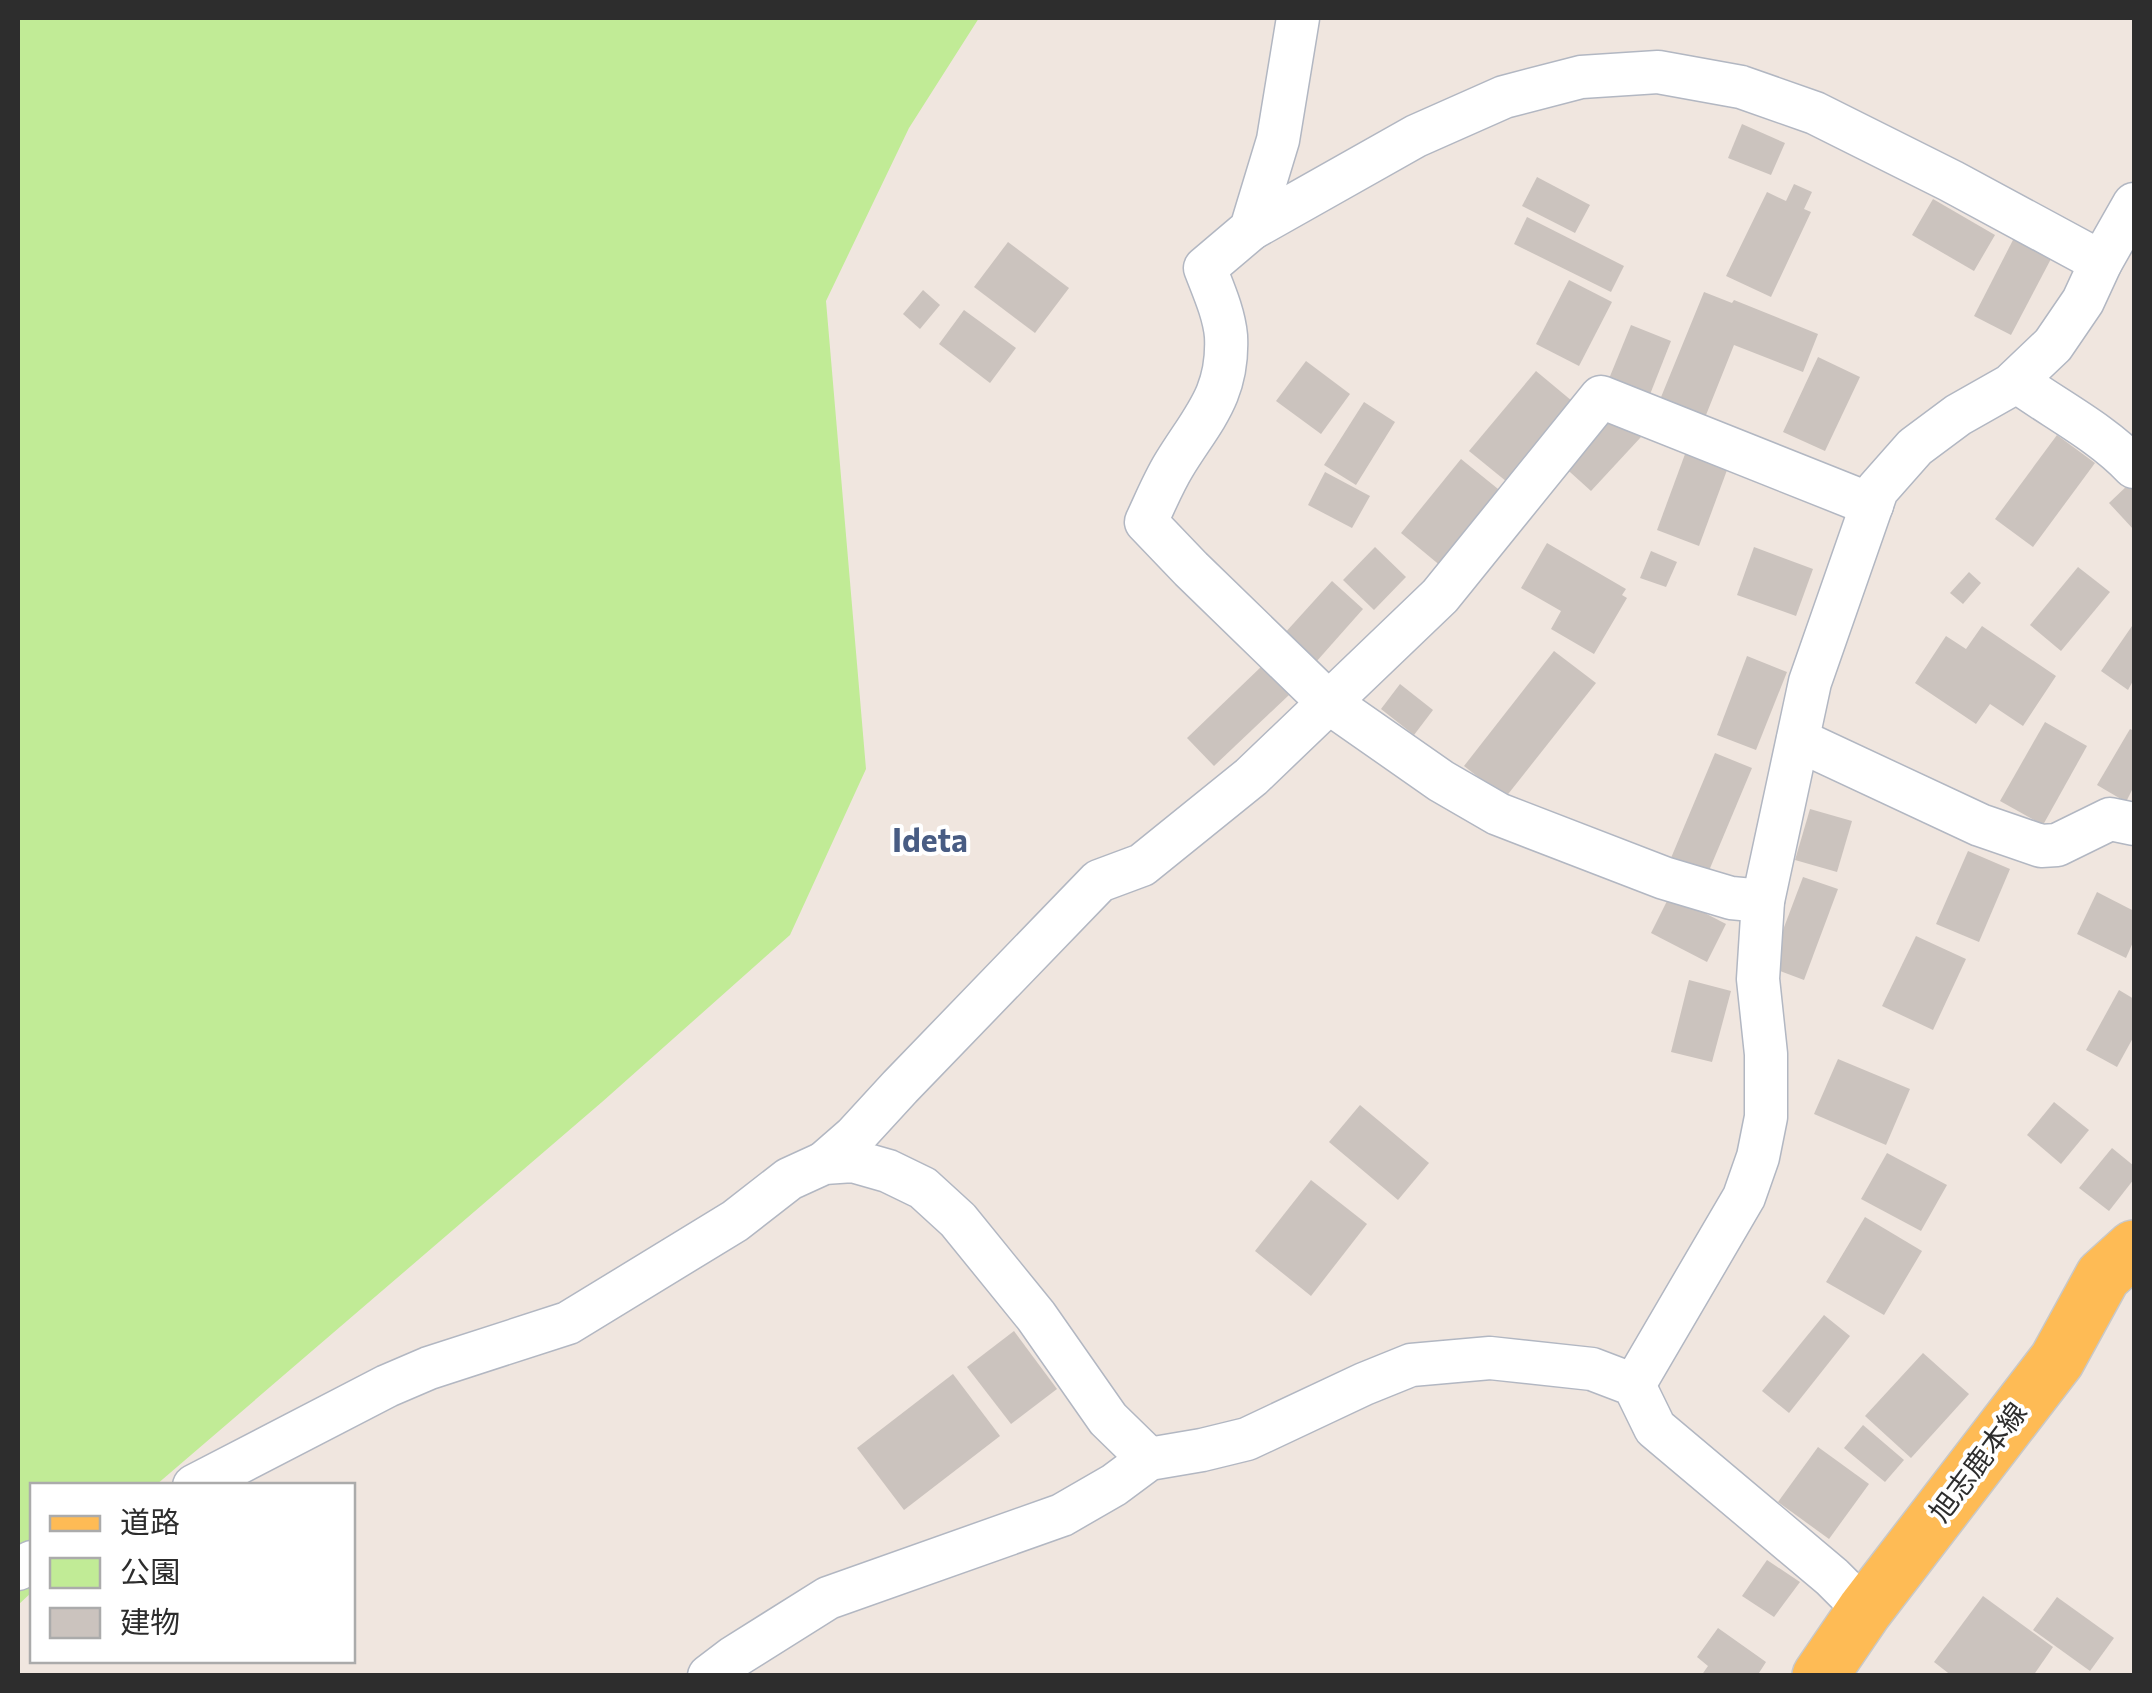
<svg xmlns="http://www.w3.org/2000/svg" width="2152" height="1693" font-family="Commissioner,'Noto Sans JP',sans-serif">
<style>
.green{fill:#c1eb96}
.building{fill:#cbc3be}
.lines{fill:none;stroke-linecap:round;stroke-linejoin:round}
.minor-casing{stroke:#b2b7c2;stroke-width:45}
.major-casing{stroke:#c8c8c8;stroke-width:58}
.minor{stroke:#fff;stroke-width:42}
.major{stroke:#febb55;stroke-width:55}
.labels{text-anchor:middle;stroke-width:8;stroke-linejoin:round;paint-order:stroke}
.street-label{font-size:28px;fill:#2d2d2d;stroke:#fff}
.quarter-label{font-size:32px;font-weight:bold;fill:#485c83;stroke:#fff}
</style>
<rect width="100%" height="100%" fill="#f0e6df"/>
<path class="green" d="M 18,18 L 979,18 L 909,128 L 826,301 L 866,769 L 790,935 L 602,1102 L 156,1485 L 32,1486 L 32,1592 L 18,1605 Z"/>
<g class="building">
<path d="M 1742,124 L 1785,143 L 1771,175 L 1728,158 Z"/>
<path d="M 1537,177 L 1590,205 L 1575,233 L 1522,206 Z"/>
<path d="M 1794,184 L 1812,192 L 1804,209 L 1811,212 L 1771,297 L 1726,276 L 1767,192 L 1786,201 Z"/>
<path d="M 1933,199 L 1995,235 L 1974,271 L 1912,235 Z"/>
<path d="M 1527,217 L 1624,266 L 1611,292 L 1514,244 Z"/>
<path d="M 2014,238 L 2052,257 L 2011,335 L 1974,316 Z"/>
<path d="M 1008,242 L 1069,288 L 1035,333 L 974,287 Z"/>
<path d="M 1569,280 L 1612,302 L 1579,366 L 1536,344 Z"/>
<path d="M 923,290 L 940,305 L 920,329 L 903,314 Z"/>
<path d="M 1704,292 L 1732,303 L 1734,300 L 1818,334 L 1803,372 L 1734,345 L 1704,420 L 1659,402 Z"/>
<path d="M 964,310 L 1016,348 L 990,383 L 939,344 Z"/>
<path d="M 1631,325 L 1671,341 L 1647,402 L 1606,386 Z"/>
<path d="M 1818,357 L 1860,377 L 1825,451 L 1783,432 Z"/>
<path d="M 1306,361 L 1350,394 L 1321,434 L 1276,401 Z"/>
<path d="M 1536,371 L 1578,406 L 1512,486 L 1469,451 Z"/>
<path d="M 1364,402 L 1395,422 L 1356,485 L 1324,465 Z"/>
<path d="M 1609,409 L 1641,437 L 1591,491 L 1560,463 Z"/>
<path d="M 2057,435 L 2095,463 L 2033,547 L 1995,519 Z"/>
<path d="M 1688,446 L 1730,462 L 1699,546 L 1657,530 Z"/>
<path d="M 1461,459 L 1503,493 L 1442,567 L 1401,533 Z"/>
<path d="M 1325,472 L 1370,496 L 1352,528 L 1308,505 Z"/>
<path d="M 2129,484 L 2134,489 L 2134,530 L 2109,503 Z"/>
<path d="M 1547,543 L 1626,589 L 1622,595 L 1627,598 L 1594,654 L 1551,629 L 1561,611 L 1521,588 Z"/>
<path d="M 1375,547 L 1406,577 L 1374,610 L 1343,580 Z"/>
<path d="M 1754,547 L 1813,569 L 1796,616 L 1737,595 Z"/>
<path d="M 1651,551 L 1677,562 L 1666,587 L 1640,578 Z"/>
<path d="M 2078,567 L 2110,592 L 2061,651 L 2030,625 Z"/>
<path d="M 1969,572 L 1981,583 L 1963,604 L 1950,593 Z"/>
<path d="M 1332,581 L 1363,609 L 1316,662 L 1284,634 Z"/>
<path d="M 1982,626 L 2056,676 L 2023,726 L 1990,704 L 1976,724 L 1915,683 L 1946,636 L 1966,649 Z"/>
<path d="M 2132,626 L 2134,628 L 2134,679 L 2128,690 L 2101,671 Z"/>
<path d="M 1554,651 L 1596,683 L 1505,798 L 1464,766 Z"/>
<path d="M 1747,656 L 1787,672 L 1756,750 L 1717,735 Z"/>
<path d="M 1263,665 L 1289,695 L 1214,766 L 1187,738 Z"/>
<path d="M 1400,684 L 1433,710 L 1414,735 L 1381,709 Z"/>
<path d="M 2045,722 L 2087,746 L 2043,825 L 2000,801 Z"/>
<path d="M 2130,729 L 2134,731 L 2134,786 L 2126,802 L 2097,785 Z"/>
<path d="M 1715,753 L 1752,768 L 1708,873 L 1671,858 Z"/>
<path d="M 1810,809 L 1852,821 L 1837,872 L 1795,860 Z"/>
<path d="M 1968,851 L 2010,869 L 1979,942 L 1936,924 Z"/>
<path d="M 1803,877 L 1838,889 L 1804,980 L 1769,967 Z"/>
<path d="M 2097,892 L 2134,911 L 2134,940 L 2126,958 L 2077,934 Z"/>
<path d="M 1670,895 L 1726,924 L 1707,962 L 1651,933 Z"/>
<path d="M 1916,936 L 1966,959 L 1933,1030 L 1882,1006 Z"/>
<path d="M 1689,980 L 1731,991 L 1712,1062 L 1671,1052 Z"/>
<path d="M 2119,990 L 2134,999 L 2134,1036 L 2117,1067 L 2086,1050 Z"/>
<path d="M 1838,1059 L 1910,1089 L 1886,1145 L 1814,1114 Z"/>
<path d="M 2054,1102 L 2089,1130 L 2061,1164 L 2027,1135 Z"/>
<path d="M 1360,1105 L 1429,1163 L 1398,1200 L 1329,1142 Z"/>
<path d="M 2112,1148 L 2134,1166 L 2134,1179 L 2109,1211 L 2079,1188 Z"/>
<path d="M 1887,1153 L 1947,1185 L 1921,1231 L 1861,1199 Z"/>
<path d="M 1311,1180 L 1367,1224 L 1311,1296 L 1255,1251 Z"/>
<path d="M 1865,1217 L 1922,1251 L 1884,1315 L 1826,1282 Z"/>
<path d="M 1824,1315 L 1850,1336 L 1789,1413 L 1762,1391 Z"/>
<path d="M 1014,1331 L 1057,1389 L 1011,1424 L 967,1367 Z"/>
<path d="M 1923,1353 L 1969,1394 L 1911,1458 L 1865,1416 Z"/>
<path d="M 953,1374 L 1000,1436 L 904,1510 L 857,1448 Z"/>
<path d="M 1863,1425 L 1904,1460 L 1885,1482 L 1844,1448 Z"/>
<path d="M 1818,1447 L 1869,1484 L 1829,1539 L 1778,1502 Z"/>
<path d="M 1767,1560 L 1800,1582 L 1774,1617 L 1742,1596 Z"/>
<path d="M 1983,1596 L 2053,1647 L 2033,1676 L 1952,1676 L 1934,1662 Z"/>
<path d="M 2057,1597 L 2114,1638 L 2090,1671 L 2033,1630 Z"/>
<path d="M 1718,1628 L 1766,1662 L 1757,1676 L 1701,1676 L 1708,1666 L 1697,1657 Z"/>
</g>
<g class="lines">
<g class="minor-casing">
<g id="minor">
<path d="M 1298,18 L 1278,140 L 1251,229 L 1205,268 C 1213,289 1224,313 1226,336 C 1229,395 1202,419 1174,465 C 1163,483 1155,503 1146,522 L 1191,569 L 1328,702 L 1441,781 L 1498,814 L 1664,878 L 1731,898 L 1763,901"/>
<path d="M 1251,229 L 1416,136 L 1504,97 L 1581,77 L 1658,72 L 1741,87 L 1815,113 L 1951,181 L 2101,262"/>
<path d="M 2016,381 C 2055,409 2101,432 2134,467"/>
<path d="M 1798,740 L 1980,825 L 2041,846 L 2057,845 L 2110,819 L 2134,824"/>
<path d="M 824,1163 L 855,1136 L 900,1087 L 1099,881 L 1142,865 L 1251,777 L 1440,596 L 1601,397 L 1872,505"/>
<path d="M 1634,1385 L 1744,1197 L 1758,1157 L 1766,1117 L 1766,1054 L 1758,979 L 1763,901 L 1810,682 L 1877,490 L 1915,447 L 1958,415 L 2011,385 L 2053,345 L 2083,301 L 2101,262 L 2134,204"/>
<path d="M 194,1486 L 387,1386 L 429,1368 L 568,1323 L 735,1221 L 789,1179 L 824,1163 L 853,1161 L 888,1171 L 923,1188 L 958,1220 L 1036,1316 L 1108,1419 L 1149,1459"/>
<path d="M 18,1569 L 32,1562"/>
<path d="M 709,1676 L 734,1657 L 828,1598 L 1062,1515 L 1114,1485 L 1149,1459 L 1202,1450 L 1247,1439 L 1364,1384 L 1411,1365 L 1490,1358 L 1592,1369 L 1634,1385 L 1655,1428 L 1832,1577 L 1865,1610"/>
</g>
</g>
<g class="major-casing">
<path id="major" d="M 1820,1676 L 1865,1610 L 2057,1360 L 2103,1276 L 2134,1248"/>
</g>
<use href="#minor" class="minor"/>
<use href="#major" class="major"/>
</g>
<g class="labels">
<g class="street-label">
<text transform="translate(1978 1462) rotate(-53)" y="10">旭志鹿本線</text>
</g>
<g class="quarter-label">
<text x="930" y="852">Ideta</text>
</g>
</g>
<rect width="2152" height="1693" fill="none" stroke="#2d2d2d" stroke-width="40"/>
<rect x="30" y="1483" width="325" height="180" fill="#ffffff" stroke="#ababab" stroke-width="2.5"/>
<rect x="50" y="1516" width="50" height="15" fill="#febb55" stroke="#ababab" stroke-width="2.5"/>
<text x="120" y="1533" font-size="30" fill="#2d2d2d">道路</text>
<rect x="50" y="1558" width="50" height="30" fill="#c1eb96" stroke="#ababab" stroke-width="2.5"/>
<text x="120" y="1583" font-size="30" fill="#2d2d2d">公園</text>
<rect x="50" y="1608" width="50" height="30" fill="#cbc3be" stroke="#ababab" stroke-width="2.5"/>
<text x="120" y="1633" font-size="30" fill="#2d2d2d">建物</text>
</svg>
